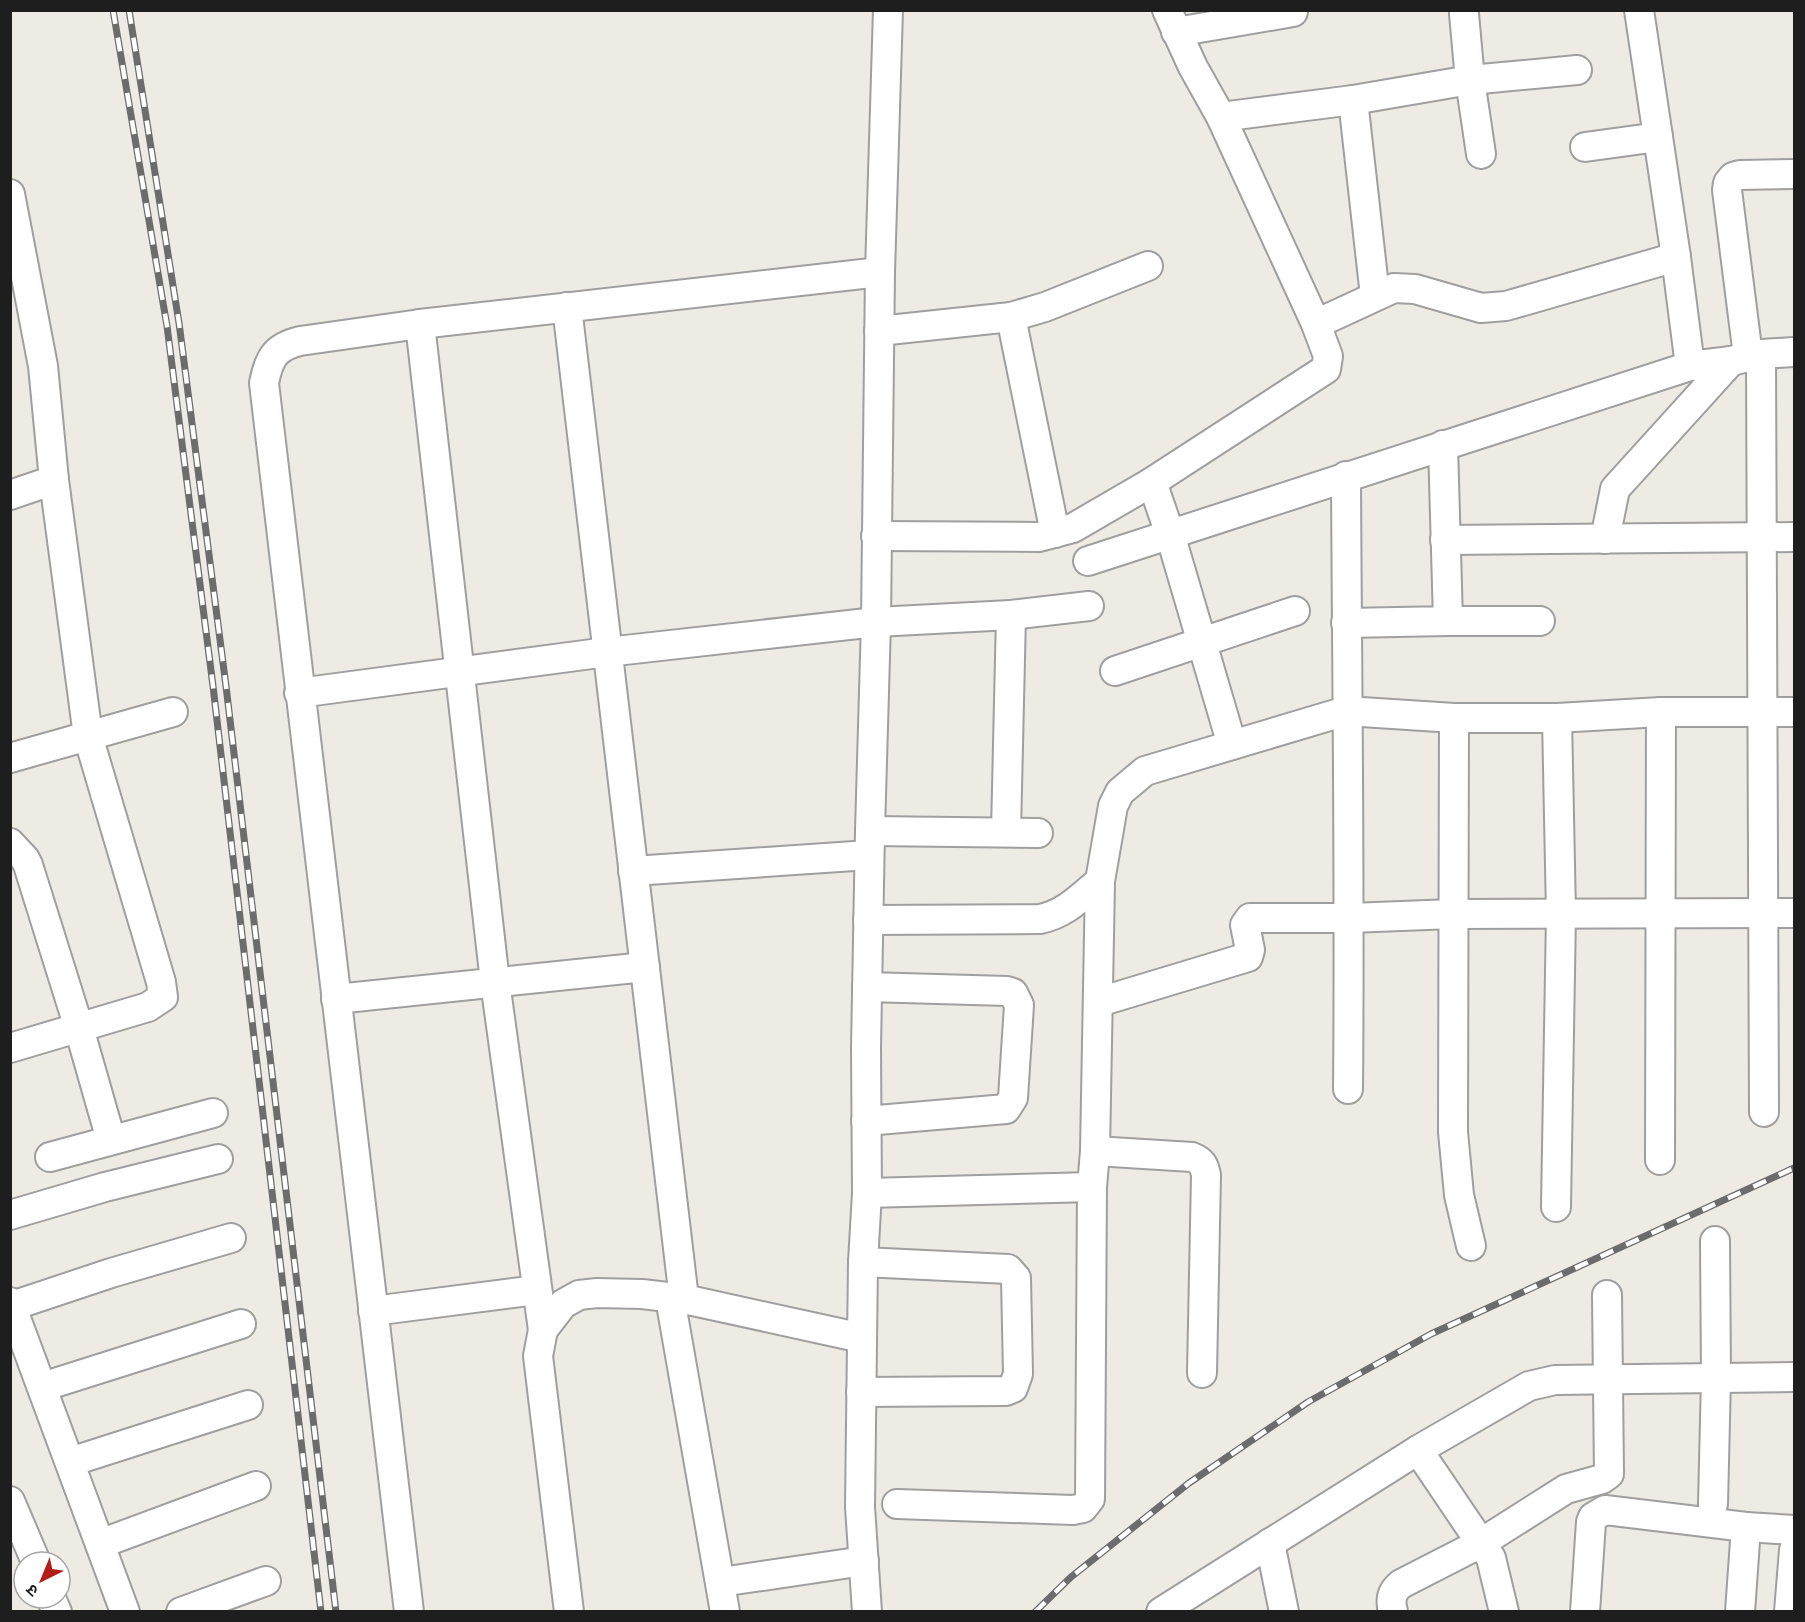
<svg xmlns="http://www.w3.org/2000/svg" width="1805" height="1622" font-family="Quicksand,'Noto Sans Devanagari',sans-serif">
<style>
.lines{fill:none;stroke-linecap:round;stroke-linejoin:round}
.minor-casing{stroke:#9f9f9f;stroke-width:32}
.minor{stroke:#fff;stroke-width:28}
.rail-casing{stroke:#6c6c6c;stroke-width:7}
.rail{stroke:#fff;stroke-width:4.5;stroke-dasharray:14;stroke-linecap:butt}
</style>
<rect width="100%" height="100%" fill="#eeebe5"/>
<g class="lines">
<g class="minor-casing">
<g id="minor">
<path d="M 1639,10 L 1676,257 L 1690,366"/>
<path d="M 1464,14 L 1470,80 L 1481,154"/>
<path d="M 1176,32 L 1293,12"/>
<path d="M 1353,100 L 1375,296"/>
<path d="M 1221,117 L 1353,100 L 1470,80 L 1577,70"/>
<path d="M 1585,147 L 1658,137"/>
<path d="M 10,194 L 43,366 L 54,480 L 88,736 L 161,982 L 163,997 L 148,1007 L 10,1048"/>
<path d="M 567,307 L 684,1299"/>
<path d="M 1011,317 L 1055,533"/>
<path d="M 420,324 L 495,982 L 543,1330"/>
<path d="M 1316,324 L 1394,288 L 1415,289 L 1481,308 L 1506,306 L 1676,257"/>
<path d="M 879,331 L 1011,317 L 1045,307 L 1148,266"/>
<path d="M 1761,354 L 1764,1112"/>
<path d="M 1748,356 L 1727,190 L 1728,183 L 1733,177 L 1740,175 L 1794,174"/>
<path d="M 1346,476 C 1347,680 1350,885 1348,1089"/>
<path d="M 1152,482 L 1170,534 L 1232,745"/>
<path d="M 10,495 L 54,480"/>
<path d="M 876,536 L 1039,537 L 1073,528 L 1152,482 L 1326,369 L 1328,356 L 1316,324 L 1221,117 L 1193,67 L 1167,10"/>
<path d="M 1605,539 L 1615,489 L 1731,361"/>
<path d="M 1445,540 L 1794,537"/>
<path d="M 1088,561 L 1690,366 L 1731,361 L 1761,354 L 1794,352"/>
<path d="M 1448,621 L 1540,621"/>
<path d="M 1346,623 L 1448,621 L 1443,445"/>
<path d="M 1115,671 L 1295,611"/>
<path d="M 299,693 L 607,652 L 876,622 L 1011,615 L 1089,606"/>
<path d="M 1454,718 L 1453,1132 L 1459,1195 L 1471,1246"/>
<path d="M 10,758 L 173,712"/>
<path d="M 870,831 L 1038,833"/>
<path d="M 1006,832 L 1011,615"/>
<path d="M 10,843 L 25,859 L 28,865 L 79,1028 L 111,1140"/>
<path d="M 633,871 L 869,855"/>
<path d="M 868,920 L 1040,919 C 1065,914 1081,897 1100,881"/>
<path d="M 336,999 L 645,967"/>
<path d="M 1099,1002 L 1248,957 L 1250,950 L 1245,925 L 1250,918 L 1350,918 L 1453,914 L 1794,913"/>
<path d="M 866,1121 L 1006,1109 L 1013,1098 L 1019,1005 L 1013,993 L 1007,991 L 867,987"/>
<path d="M 1095,1151 L 1192,1157 C 1202,1161 1204,1165 1206,1175 L 1202,1373"/>
<path d="M 50,1157 L 213,1113"/>
<path d="M 1660,1160 L 1661,712"/>
<path d="M 867,1193 L 1092,1187"/>
<path d="M 1556,1207 L 1561,914 L 1557,718"/>
<path d="M 10,1215 L 105,1187 L 218,1159"/>
<path d="M 670,1298 L 725,1612"/>
<path d="M 10,1302 L 125,1612"/>
<path d="M 12,1306 L 111,1273 L 231,1238"/>
<path d="M 373,1311 L 537,1290"/>
<path d="M 42,1387 L 241,1324"/>
<path d="M 861,1392 L 1006,1391 L 1013,1388 L 1018,1374 L 1016,1278 L 1008,1269 L 863,1262"/>
<path d="M 1418,1450 L 1491,1558 L 1504,1612"/>
<path d="M 70,1462 L 248,1405"/>
<path d="M 10,1501 L 36,1562"/>
<path d="M 897,1504 L 1073,1510 L 1083,1508 L 1090,1499 L 1092,1187 L 1095,1151 L 1100,881 L 1113,806 L 1120,792 L 1145,771 L 1346,711 L 1454,718 L 1557,718 L 1661,712 L 1794,712"/>
<path d="M 1713,1504 L 1716,1378 L 1715,1241"/>
<path d="M 1270,1543 L 1284,1612"/>
<path d="M 100,1544 L 256,1486"/>
<path d="M 721,1582 L 864,1561"/>
<path d="M 51,1598 L 57,1612"/>
<path d="M 181,1612 L 266,1581"/>
<path d="M 409,1612 L 264,383 C 269,358 275,347 300,341 L 420,324 L 880,272"/>
<path d="M 569,1612 L 538,1356 L 543,1330 L 563,1304 L 579,1295 L 597,1293 L 642,1294 L 684,1299 L 862,1338"/>
<path d="M 867,1612 L 860,1507 L 863,1262 L 867,1193 L 866,1048 L 870,831 L 876,622 L 880,272 L 888,10"/>
<path d="M 1161,1612 L 1418,1450 L 1529,1386 L 1555,1380 L 1794,1377"/>
<path d="M 1393,1612 C 1390,1600 1391,1592 1401,1584 L 1481,1543 L 1566,1489 L 1602,1479 L 1609,1474 L 1607,1295"/>
<path d="M 1585,1612 L 1591,1522 L 1593,1517 L 1605,1510 L 1746,1527 L 1794,1530"/>
<path d="M 1740,1612 L 1746,1527"/>
<path d="M 1789,1612 L 1794,1550"/>
</g>
</g>
<use href="#minor" class="minor"/>
<g class="rail-casing">
<g id="rail">
<path d="M 113,10 L 167,326 L 213,686 L 321,1612"/>
<path d="M 129,10 L 179,323 L 226,686 L 336,1612"/>
<path d="M 1035,1612 L 1071,1577 L 1189,1483 L 1308,1402 L 1431,1334 L 1794,1168"/>
</g>
</g>
<use href="#rail" class="rail"/>
</g>
<rect width="1805" height="1622" fill="none" stroke="#1e1e1e" stroke-width="24"/>
<g transform="translate(42 1580) rotate(223)"><circle r="28" fill="#ffffff" stroke="#a5a5a5" stroke-width="1.5"/>
<path d="M0-4.5L10 22L0 15L-10 22Z" fill="#b31c19"/>
<text y="-9" font-size="16" font-weight="bold" text-anchor="middle" fill="#1e1e1e">उ</text>
</g>
</svg>
